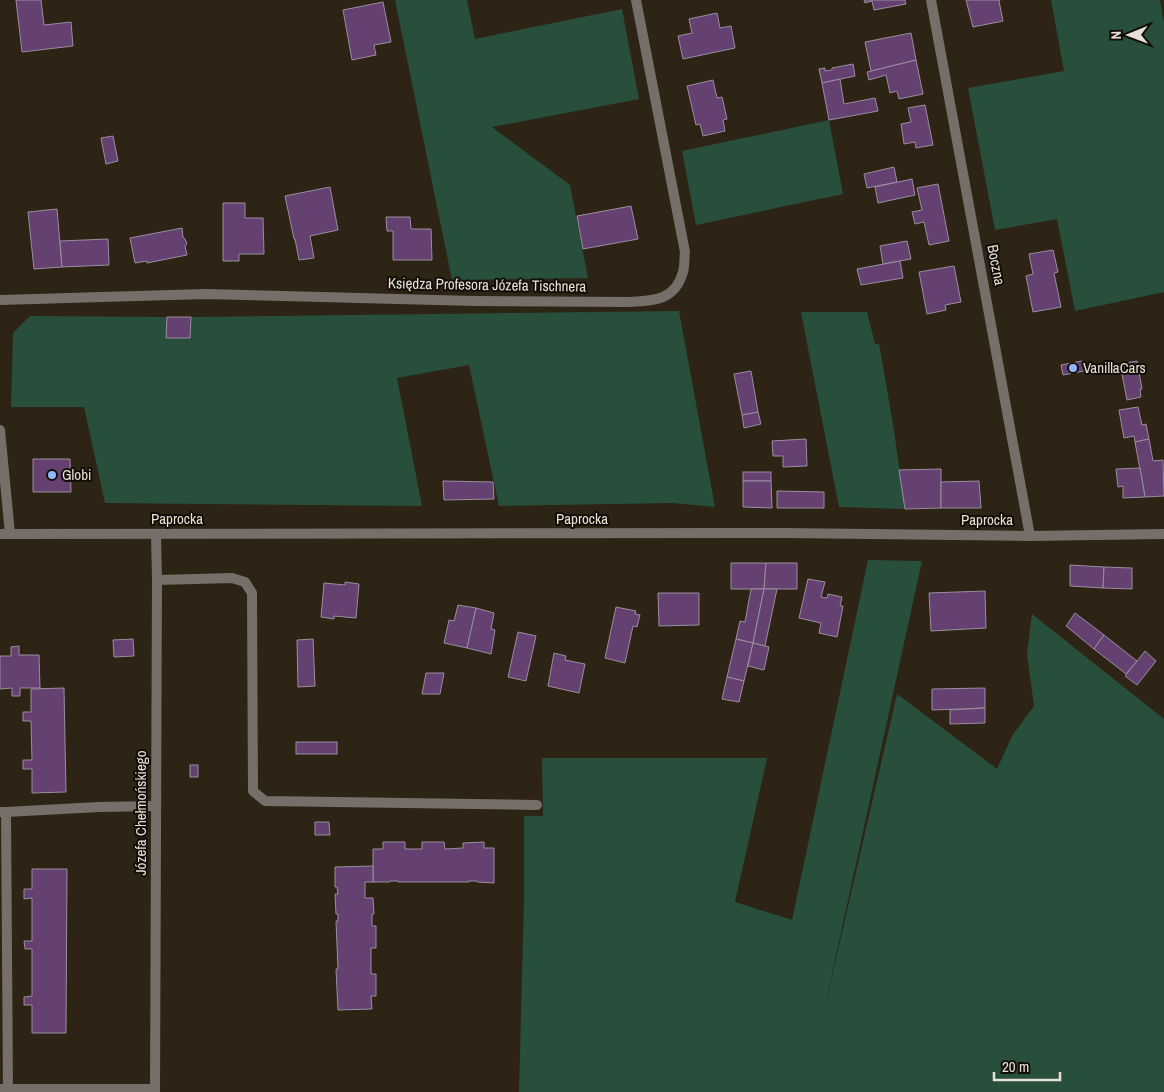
<svg xmlns="http://www.w3.org/2000/svg" width="1164" height="1092" font-family="'Archivo Narrow',sans-serif">
<style>
.green{fill:#284f3b}
.building{fill:#654172;stroke:#9a8e9f}
.lines{fill:none;stroke-linecap:round;stroke-linejoin:round}
.service{stroke:#766e68;stroke-width:10}
.minor{stroke:#766e68;stroke-width:10}
.tertiary{stroke:#766e68;stroke-width:10}
.poi-dot{fill:#92b7fd;stroke:#120e07;stroke-width:2}
.labels{text-anchor:middle;stroke-width:4;stroke-linejoin:round;paint-order:stroke}
.street-label{font-size:15px;fill:#e6e0d6;stroke:#120e07}
.poi-label{font-size:15px;fill:#e6e0d6;stroke:#120e07;text-anchor:start}
</style>
<rect width="100%" height="100%" fill="#2d2415"/>
<g class="green">
<path d="M 395,0 L 467,0 L 475,39 L 622,9 L 639,99 L 492,127 L 570,185 L 588,278 L 452,280 Z"/>
<path d="M 1051,0 L 1160,0 L 1164,23 L 1164,292 L 1075,311 L 1057,219 L 995,230 L 968,88 L 1064,71 Z"/>
<path d="M 829,120 L 843,194 L 696,225 L 682,151 Z"/>
<path d="M 679,311 L 715,507 L 672,503 L 499,506 L 469,365 L 397,378 L 422,506 L 105,503 L 84,407 L 11,407 L 13,333 L 30,316 L 167,317 L 167,338 L 190,338 L 191,317 Z"/>
<path d="M 801,312 L 867,312 L 875,344 L 879,344 L 893,424 L 905,509 L 839,507 Z"/>
<path d="M 868,560 L 922,561 L 823,1015 L 897,694 L 997,769 L 1012,736 L 1034,706 L 1027,654 L 1032,614 L 1164,719 L 1164,1092 L 519,1092 L 524,900 L 524,816 L 543,816 L 542,758 L 767,758 L 735,902 L 792,920 Z"/>
</g>
<g class="building">
<path d="M 16,0 L 41,0 L 44,25 L 71,22 L 73,46 L 22,52 Z"/>
<path d="M 864,0 L 905,0 L 906,4 L 874,10 L 872,1 L 865,3 Z"/>
<path d="M 966,0 L 1000,0 L 999,1 L 1003,21 L 973,27 Z"/>
<path d="M 383,2 L 391,42 L 374,45 L 376,55 L 352,60 L 343,10 Z"/>
<path d="M 717,13 L 720,28 L 731,26 L 735,48 L 683,59 L 678,36 L 692,33 L 689,19 Z"/>
<path d="M 911,33 L 916,60 L 871,71 L 865,42 Z"/>
<path d="M 916,60 L 923,94 L 899,99 L 897,91 L 890,93 L 886,75 L 869,80 L 867,72 Z"/>
<path d="M 853,64 L 855,76 L 822,83 L 819,69 L 825,68 L 825,71 L 832,70 L 832,68 Z"/>
<path d="M 840,79 L 844,104 L 875,98 L 878,111 L 829,120 L 822,83 Z"/>
<path d="M 713,80 L 717,98 L 722,97 L 727,119 L 723,120 L 725,131 L 703,136 L 700,124 L 696,125 L 687,86 Z"/>
<path d="M 925,105 L 933,145 L 916,148 L 915,142 L 904,144 L 901,124 L 911,122 L 908,108 Z"/>
<path d="M 113,136 L 118,161 L 106,164 L 101,138 Z"/>
<path d="M 894,167 L 897,182 L 867,188 L 864,174 Z"/>
<path d="M 912,179 L 915,195 L 878,203 L 875,187 Z"/>
<path d="M 938,184 L 949,241 L 929,245 L 924,222 L 915,224 L 912,212 L 922,210 L 917,188 Z"/>
<path d="M 330,187 L 338,230 L 310,236 L 314,258 L 299,260 L 295,239 L 294,239 L 285,196 Z"/>
<path d="M 223,203 L 245,203 L 245,218 L 263,218 L 264,254 L 239,254 L 239,261 L 223,261 Z"/>
<path d="M 631,206 L 638,239 L 583,249 L 577,216 Z"/>
<path d="M 57,209 L 62,267 L 34,269 L 28,212 Z"/>
<path d="M 386,217 L 410,217 L 411,229 L 431,229 L 432,260 L 393,260 L 393,231 L 387,231 Z"/>
<path d="M 182,228 L 183,237 L 185,239 L 187,244 L 185,246 L 187,255 L 147,263 L 147,261 L 135,263 L 130,238 Z"/>
<path d="M 108,239 L 109,265 L 62,267 L 60,241 Z"/>
<path d="M 907,241 L 911,259 L 883,264 L 880,246 Z"/>
<path d="M 1053,250 L 1058,272 L 1054,273 L 1061,307 L 1033,312 L 1026,276 L 1033,274 L 1029,254 Z"/>
<path d="M 900,261 L 903,278 L 861,285 L 857,269 Z"/>
<path d="M 954,266 L 961,302 L 945,305 L 946,310 L 927,314 L 919,272 Z"/>
<path d="M 167,317 L 191,317 L 190,338 L 166,338 Z"/>
<path d="M 1082,361 L 1084,371 L 1063,375 L 1061,365 Z"/>
<path d="M 1137,361 L 1142,389 L 1140,389 L 1141,397 L 1127,400 L 1120,364 Z"/>
<path d="M 751,371 L 758,412 L 742,415 L 734,374 Z"/>
<path d="M 1138,407 L 1142,425 L 1146,424 L 1149,439 L 1135,442 L 1134,436 L 1124,438 L 1119,410 Z"/>
<path d="M 758,412 L 761,424 L 744,428 L 742,415 Z"/>
<path d="M 806,439 L 807,466 L 783,467 L 783,456 L 773,456 L 772,441 Z"/>
<path d="M 1149,439 L 1153,461 L 1163,460 L 1164,496 L 1145,497 L 1135,442 Z"/>
<path d="M 33,459 L 70,459 L 71,492 L 33,492 Z"/>
<path d="M 1140,468 L 1145,497 L 1123,498 L 1123,486 L 1118,487 L 1116,469 Z"/>
<path d="M 941,469 L 941,508 L 905,509 L 899,470 Z"/>
<rect x="743" y="472" width="28" height="9"/>
<path d="M 443,481 L 493,482 L 494,499 L 444,500 Z"/>
<path d="M 743,481 L 771,481 L 772,508 L 743,507 Z"/>
<path d="M 979,481 L 981,508 L 941,508 L 941,482 Z"/>
<path d="M 777,491 L 824,492 L 824,508 L 777,508 Z"/>
<path d="M 731,563 L 766,563 L 764,589 L 731,589 Z"/>
<path d="M 766,563 L 797,563 L 797,589 L 764,589 Z"/>
<path d="M 1070,565 L 1104,567 L 1103,588 L 1070,586 Z"/>
<path d="M 1104,567 L 1132,568 L 1132,589 L 1103,588 Z"/>
<path d="M 808,579 L 825,582 L 821,597 L 827,598 L 828,594 L 842,597 L 840,606 L 843,606 L 837,637 L 819,633 L 821,623 L 799,618 Z"/>
<path d="M 345,582 L 359,584 L 356,618 L 334,616 L 334,619 L 321,617 L 324,583 L 345,585 Z"/>
<path d="M 751,589 L 764,589 L 753,643 L 736,639 L 740,621 L 745,622 Z"/>
<path d="M 764,589 L 777,589 L 765,646 L 753,643 Z"/>
<path d="M 985,591 L 986,628 L 931,631 L 929,593 Z"/>
<path d="M 658,593 L 699,593 L 699,625 L 659,626 Z"/>
<path d="M 458,605 L 476,608 L 467,648 L 444,643 L 449,620 L 454,621 Z"/>
<path d="M 616,607 L 636,611 L 635,614 L 640,615 L 637,627 L 633,626 L 625,663 L 605,658 Z"/>
<path d="M 476,608 L 494,613 L 491,629 L 495,630 L 491,654 L 467,648 Z"/>
<path d="M 1075,613 L 1104,635 L 1094,649 L 1066,626 Z"/>
<path d="M 518,632 L 536,636 L 526,681 L 508,677 Z"/>
<path d="M 1104,635 L 1137,661 L 1126,674 L 1094,649 Z"/>
<path d="M 133,639 L 134,656 L 114,657 L 113,640 Z"/>
<path d="M 313,639 L 315,686 L 298,687 L 297,640 Z"/>
<path d="M 736,639 L 753,643 L 744,681 L 727,677 Z"/>
<path d="M 753,643 L 769,647 L 764,670 L 748,666 Z"/>
<path d="M 19,646 L 19,655 L 39,655 L 40,688 L 20,688 L 20,696 L 12,696 L 12,688 L 0,689 L 0,656 L 11,656 L 11,647 Z"/>
<path d="M 1145,651 L 1156,661 L 1137,685 L 1125,676 Z"/>
<path d="M 554,653 L 566,656 L 565,660 L 585,664 L 579,693 L 548,686 Z"/>
<path d="M 426,673 L 444,673 L 440,694 L 422,694 Z"/>
<path d="M 727,677 L 744,681 L 739,702 L 722,699 Z"/>
<path d="M 64,688 L 66,792 L 32,793 L 32,769 L 23,769 L 23,760 L 32,760 L 31,721 L 23,721 L 23,712 L 31,712 L 31,689 Z"/>
<path d="M 985,688 L 985,708 L 932,710 L 932,689 Z"/>
<path d="M 985,708 L 985,723 L 950,724 L 950,710 Z"/>
<rect x="296" y="742" width="41" height="12"/>
<rect x="190" y="765" width="8" height="12"/>
<path d="M 315,822 L 329,822 L 330,835 L 315,835 Z"/>
<path d="M 383,842 L 405,842 L 405,849 L 422,849 L 422,842 L 444,842 L 445,849 L 463,848 L 463,843 L 484,842 L 484,848 L 494,848 L 494,883 L 477,882 L 477,881 L 469,881 L 469,882 L 398,882 L 398,881 L 390,881 L 390,882 L 373,882 L 373,849 L 383,849 Z"/>
<path d="M 373,866 L 373,882 L 365,882 L 365,898 L 373,898 L 374,914 L 372,914 L 372,926 L 376,926 L 376,948 L 371,948 L 371,974 L 376,974 L 376,996 L 371,996 L 372,1009 L 338,1010 L 336,969 L 338,969 L 336,921 L 338,921 L 338,914 L 336,914 L 335,894 L 338,894 L 337,887 L 335,887 L 335,867 Z"/>
<path d="M 32,869 L 67,869 L 66,1033 L 32,1033 L 32,1005 L 24,1005 L 24,997 L 32,996 L 32,949 L 25,949 L 24,941 L 32,941 L 32,898 L 24,899 L 24,889 L 32,889 Z"/>
</g>
<g class="lines">
<path class="service" d="M 157,580 L 232,578 L 245,582 L 252,593 L 253,791 L 265,801 L 537,805"/>
<g class="minor">
<path d="M 931,0 L 1030,536"/>
<path d="M 0,300 L 205,294 L 474,301 L 628,302 C 653,301 675,301 683,272 C 685,266 684,258 685,252 L 636,0"/>
<path d="M 0,430 L 10,534"/>
<path d="M 0,812 L 6,812 L 8,1092"/>
<path d="M 6,812 L 99,807 L 156,806"/>
<path d="M 0,1089 L 155,1089"/>
<path d="M 155,1092 L 157,580 L 156,534"/>
</g>
<path class="tertiary" d="M 0,534 L 784,533 L 1030,536 L 1164,534"/>
</g>
<g class="poi-dot">
<circle cx="1073" cy="368" r="5"/>
<circle cx="52" cy="475" r="5"/>
</g>
<g class="labels">
<g class="street-label">
<text transform="translate(996 265) rotate(79)" y="5">Boczna</text>
<text transform="translate(487 285) rotate(1)" y="5">Księdza Profesora Józefa Tischnera</text>
<text x="177" y="524">Paprocka</text>
<text x="582" y="524">Paprocka</text>
<text x="987" y="525">Paprocka</text>
<text transform="translate(141 813) rotate(-90)" y="5">Józefa Chełmońskiego</text>
</g>
<g class="poi-label">
<text x="1083" y="373">VanillaCars</text>
<text x="62" y="480">Globi</text>
</g>
</g>
<g transform="translate(1129 35) rotate(269)" stroke="#120e07" stroke-width="4" paint-order="stroke">
<path d="M0-4L9 19L0 12L-9 19Z" fill="#e6e0d6"/>
<text y="-8" font-size="14" font-weight="bold" text-anchor="middle" fill="#e6e0d6">N</text>
</g>
<path d="M994 1072v8h66v-8" fill="none" stroke="#e6e0d6" stroke-width="2.5"/>
<text x="1002" y="1072" font-size="15" fill="#e6e0d6" stroke="#120e07" stroke-width="4" paint-order="stroke">20 m</text>
</svg>
